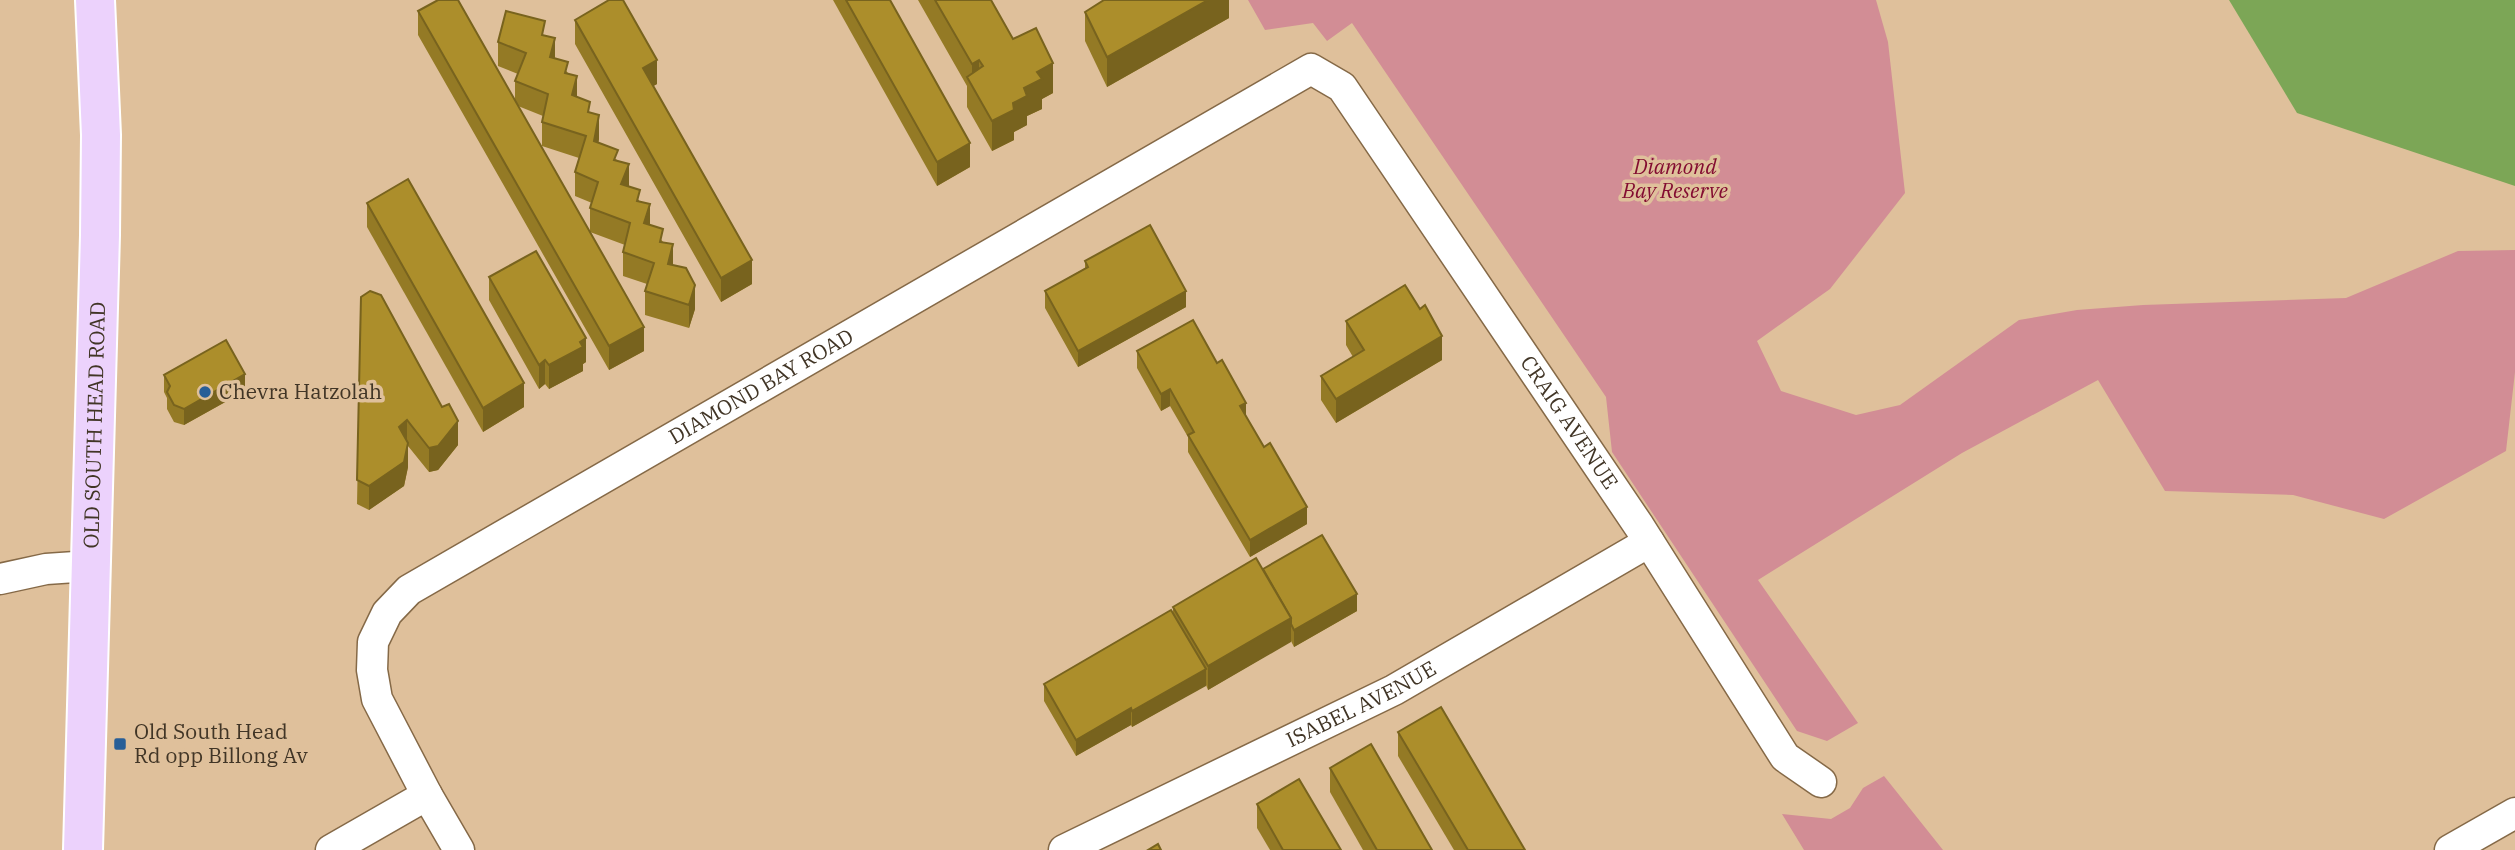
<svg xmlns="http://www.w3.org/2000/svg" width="2515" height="850" font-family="'IBM Plex Serif',serif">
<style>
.green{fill:#d28d95}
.water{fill:#7ca656}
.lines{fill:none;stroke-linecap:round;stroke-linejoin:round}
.minor-casing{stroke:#856947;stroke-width:33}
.primary-casing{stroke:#fff;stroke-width:42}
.minor{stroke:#fff;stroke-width:30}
.primary{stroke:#ecd2fc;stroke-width:38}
.wall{fill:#947a25;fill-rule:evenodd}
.shaded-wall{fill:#78631e}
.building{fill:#ac8e2b;stroke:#78631e;stroke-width:2}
.poi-dot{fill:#285e97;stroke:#dfc09b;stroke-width:2.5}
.labels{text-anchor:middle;stroke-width:7;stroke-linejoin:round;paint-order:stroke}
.park-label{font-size:21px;font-style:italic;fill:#830c31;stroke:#dfc09b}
.street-label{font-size:21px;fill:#413526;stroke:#dfc09b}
.poi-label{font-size:21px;fill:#413526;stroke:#dfc09b;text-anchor:start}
</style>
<rect width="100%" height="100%" fill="#dfc09b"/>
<g class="green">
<path d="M 1248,0 L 1876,0 L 1888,42 L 1905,193 L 1830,289 L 1757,341 L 1781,391 L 1856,415 L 1900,405 L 2019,320 L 2077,310 L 2143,305 L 2346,298 L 2458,251 L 2515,250 L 2515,372 L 2506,451 L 2384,519 L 2293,495 L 2165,491 L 2098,380 L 1962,453 L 1758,580 L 1858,723 L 1827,741 L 1797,731 L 1612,452 L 1606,397 L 1352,23 L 1327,41 L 1313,23 L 1265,30 Z"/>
<path d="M 1884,776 L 1943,850 L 1804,850 L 1782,814 L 1831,819 L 1850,808 L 1863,788 Z"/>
</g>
<path class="water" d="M 2229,0 L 2515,0 L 2515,186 L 2297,113 Z"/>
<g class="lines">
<g class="minor-casing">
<g id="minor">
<path d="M 0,579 L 46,569 L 90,566"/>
<path d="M 331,850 L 427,795"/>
<path id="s1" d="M 459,850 L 427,795 L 377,699 L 372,670 L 373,642 L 387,613 L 409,590 L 1311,69 L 1342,87 L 1639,526 L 1785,757 L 1821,782"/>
<path id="s2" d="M 1064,850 L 1394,690 L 1649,542"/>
<path d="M 2450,850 L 2515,813"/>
</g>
</g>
<g class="primary-casing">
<g id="primary">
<path id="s3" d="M 83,850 L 100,235 L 101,135 L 95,0"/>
</g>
</g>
<use href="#minor" class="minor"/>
<use href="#primary" class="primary"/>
</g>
<g class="wall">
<path d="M 833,0 L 890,0 L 970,167 L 937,186 Z"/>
<path d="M 918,0 L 991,0 L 1013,39 L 1053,93 L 1042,99 L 1042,109 L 1027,116 L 1027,125 L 1014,132 L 1014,140 L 992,151 L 967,107 L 967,86 Z"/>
<path d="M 1229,0 L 1229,18 L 1107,87 L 1085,41 L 1085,12 Z"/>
<path d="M 418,11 L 515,100 L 515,81 L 518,74 L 498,66 L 498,42 L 545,35 L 555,58 L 568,73 L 577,96 L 590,113 L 599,139 L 598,143 L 618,161 L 629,186 L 640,202 L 650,225 L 663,242 L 673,265 L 695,309 L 689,328 L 645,315 L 645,291 L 647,284 L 623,276 L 623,252 L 625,245 L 590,232 L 644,351 L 609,370 L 418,35 ZM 518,106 L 543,116 L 542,122 L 542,146 L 579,158 L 575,172 L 575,196 L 592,203 L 590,208 L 590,232 Z"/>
<path d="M 575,20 L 657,84 L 653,86 L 752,284 L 721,302 L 575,44 Z"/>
<path d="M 367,203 L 524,407 L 483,432 L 367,227 Z"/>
<path d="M 1085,261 L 1186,307 L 1078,367 L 1045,308 L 1045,291 L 1085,268 Z"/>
<path d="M 489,277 L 586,362 L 583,364 L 583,371 L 549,389 L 545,384 L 539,389 L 489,300 Z"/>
<path d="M 361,297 L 458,445 L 438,470 L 429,472 L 408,446 L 408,467 L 404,486 L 369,510 L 357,504 Z"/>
<path d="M 1346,321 L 1442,360 L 1336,423 L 1321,400 L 1321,376 L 1353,357 L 1346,345 Z"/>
<path d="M 1137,351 L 1246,416 L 1307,524 L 1250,557 L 1188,452 L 1188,437 L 1170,406 L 1161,411 L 1137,368 Z"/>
<path d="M 164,375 L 245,391 L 184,425 L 174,422 L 167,409 L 167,398 L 164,392 Z"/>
<path d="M 1263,569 L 1357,611 L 1294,647 L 1291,641 L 1208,690 L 1206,685 L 1132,727 L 1131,725 L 1076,756 L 1044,701 L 1044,684 L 1173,614 L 1173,607 Z"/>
<path d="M 1398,732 L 1525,850 L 1454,850 L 1398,756 Z"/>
<path d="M 1330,768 L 1432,850 L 1363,850 L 1330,792 Z"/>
<path d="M 1257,804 L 1341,850 L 1270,850 L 1257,828 Z"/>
</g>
<g class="shaded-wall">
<path d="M 1208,0 L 1229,0 L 1229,18 L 1107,87 L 1107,57 Z"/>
<path d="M 555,38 L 555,62 L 550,57 Z"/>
<path d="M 657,60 L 657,84 L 643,92 L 643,68 Z"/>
<path d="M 979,60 L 979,89 L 972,85 L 972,64 Z"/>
<path d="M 1053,63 L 1053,93 L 1042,99 L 1042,109 L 1027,116 L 1027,125 L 1014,132 L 1014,140 L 992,151 L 992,121 L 1013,103 L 1037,72 Z"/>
<path d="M 577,76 L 577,100 L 572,95 Z"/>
<path d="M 599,115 L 599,139 L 594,165 L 594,141 Z"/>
<path d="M 970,143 L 970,167 L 937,186 L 937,162 Z"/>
<path d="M 629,164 L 629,188 L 621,184 Z"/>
<path d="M 650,204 L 650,228 L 644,223 Z"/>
<path d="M 673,244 L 673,268 L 668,264 Z"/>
<path d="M 752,260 L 752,284 L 721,302 L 721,278 Z"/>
<path d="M 695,285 L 695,309 L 689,328 L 689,305 Z"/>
<path d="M 1186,291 L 1186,307 L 1078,367 L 1078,351 Z"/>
<path d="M 644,327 L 644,351 L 609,370 L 609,346 Z"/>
<path d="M 1442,336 L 1442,360 L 1336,423 L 1336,399 Z"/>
<path d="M 586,338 L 586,362 L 583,364 L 583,371 L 549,389 L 549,365 Z"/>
<path d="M 545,360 L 545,384 L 539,389 L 539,365 Z"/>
<path d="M 245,374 L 245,391 L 184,425 L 184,409 Z"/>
<path d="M 524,383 L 524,407 L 483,432 L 483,408 Z"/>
<path d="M 1170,389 L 1170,406 L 1161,411 L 1161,394 Z"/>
<path d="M 1246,403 L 1246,420 L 1240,406 Z"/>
<path d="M 407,420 L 407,444 L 399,427 Z"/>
<path d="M 458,421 L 458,445 L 438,470 L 429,472 L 429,448 Z"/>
<path d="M 408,443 L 408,467 L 404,486 L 369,510 L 369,486 Z"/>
<path d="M 1307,507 L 1307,524 L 1250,557 L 1250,540 Z"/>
<path d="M 1357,594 L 1357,611 L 1294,647 L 1294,630 Z"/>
<path d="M 1291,618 L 1291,642 L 1208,690 L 1208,666 Z"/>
<path d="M 1206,669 L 1206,686 L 1132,727 L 1132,711 Z"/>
<path d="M 1131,708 L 1131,725 L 1076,756 L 1076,740 Z"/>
</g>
<g class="building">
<path d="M 438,0 L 458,0 L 644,327 L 609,346 L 418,11 Z"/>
<path d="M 609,0 L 623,0 L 657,60 L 643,68 L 752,260 L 721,278 L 575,20 Z"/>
<path d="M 846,0 L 890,0 L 970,143 L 937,162 Z"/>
<path d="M 935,0 L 991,0 L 1013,39 L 1036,28 L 1053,63 L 1037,72 L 1042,79 L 1024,88 L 1027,96 L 1013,103 L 1014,110 L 992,121 L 967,77 L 983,66 L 979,60 L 972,64 Z"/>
<path d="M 1104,0 L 1208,0 L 1107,57 L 1085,12 Z"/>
<path d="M 506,11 L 545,21 L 542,35 L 555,38 L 550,57 L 568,62 L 565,73 L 577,76 L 572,95 L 590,102 L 588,112 L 599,115 L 594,141 L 618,150 L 614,160 L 629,164 L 621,184 L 640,190 L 637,201 L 650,204 L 644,223 L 663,229 L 660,242 L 673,244 L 668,264 L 686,268 L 695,285 L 689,305 L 645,291 L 654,263 L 623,252 L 630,223 L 590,208 L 598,182 L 575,172 L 586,136 L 542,122 L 548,94 L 515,81 L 526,53 L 498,42 Z"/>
<path d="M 408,179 L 524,383 L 483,408 L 367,203 Z"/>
<path d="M 1150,225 L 1186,291 L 1078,351 L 1045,291 L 1088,267 L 1085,261 Z"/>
<path d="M 536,251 L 586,338 L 580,342 L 583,347 L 549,365 L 545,360 L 539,365 L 489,277 Z"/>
<path d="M 1405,285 L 1420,309 L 1425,305 L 1442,336 L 1336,399 L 1321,376 L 1364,350 L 1346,321 Z"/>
<path d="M 370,291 L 381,295 L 442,407 L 449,404 L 458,421 L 438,446 L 429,448 L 407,420 L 399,427 L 408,443 L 404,462 L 369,486 L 357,480 L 361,297 Z"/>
<path d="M 1193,320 L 1217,363 L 1222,360 L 1246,403 L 1240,406 L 1264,447 L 1270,443 L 1307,507 L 1250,540 L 1188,435 L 1194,432 L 1170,389 L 1161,394 L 1137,351 Z"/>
<path d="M 226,340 L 245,374 L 184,409 L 174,405 L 167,392 L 170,386 L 164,375 Z"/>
<path d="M 1322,535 L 1357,594 L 1294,630 L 1291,624 L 1291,618 L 1263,569 Z"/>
<path d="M 1256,558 L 1291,618 L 1208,666 L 1173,607 Z"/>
<path d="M 1171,610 L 1206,669 L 1132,711 L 1131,708 L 1076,740 L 1044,684 Z"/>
<path d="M 1441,707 L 1525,850 L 1468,850 L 1398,732 Z"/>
<path d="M 1371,744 L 1432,850 L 1377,850 L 1330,768 Z"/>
<path d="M 1299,779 L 1341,850 L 1283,850 L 1257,804 Z"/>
<path d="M 1158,844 L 1161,850 L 1148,850 Z"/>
</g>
<g class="poi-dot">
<circle cx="205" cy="392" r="7"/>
<rect x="113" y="737" width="14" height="14" rx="3.5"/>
</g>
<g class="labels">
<g class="park-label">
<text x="1675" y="174">Diamond<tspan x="1675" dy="24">Bay Reserve</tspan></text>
</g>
<g class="street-label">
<text dy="7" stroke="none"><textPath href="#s1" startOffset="700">DIAMOND BAY ROAD</textPath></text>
<text dy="7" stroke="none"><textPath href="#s1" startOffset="1776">CRAIG AVENUE</textPath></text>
<text dy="7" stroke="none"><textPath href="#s3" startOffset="425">OLD SOUTH HEAD ROAD</textPath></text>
<text dy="7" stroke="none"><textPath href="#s2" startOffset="331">ISABEL AVENUE</textPath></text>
</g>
<g class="poi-label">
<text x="219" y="399">Chevra Hatzolah</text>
<text x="134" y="739">Old South Head<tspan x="134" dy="24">Rd opp Billong Av</tspan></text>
</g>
</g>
</svg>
